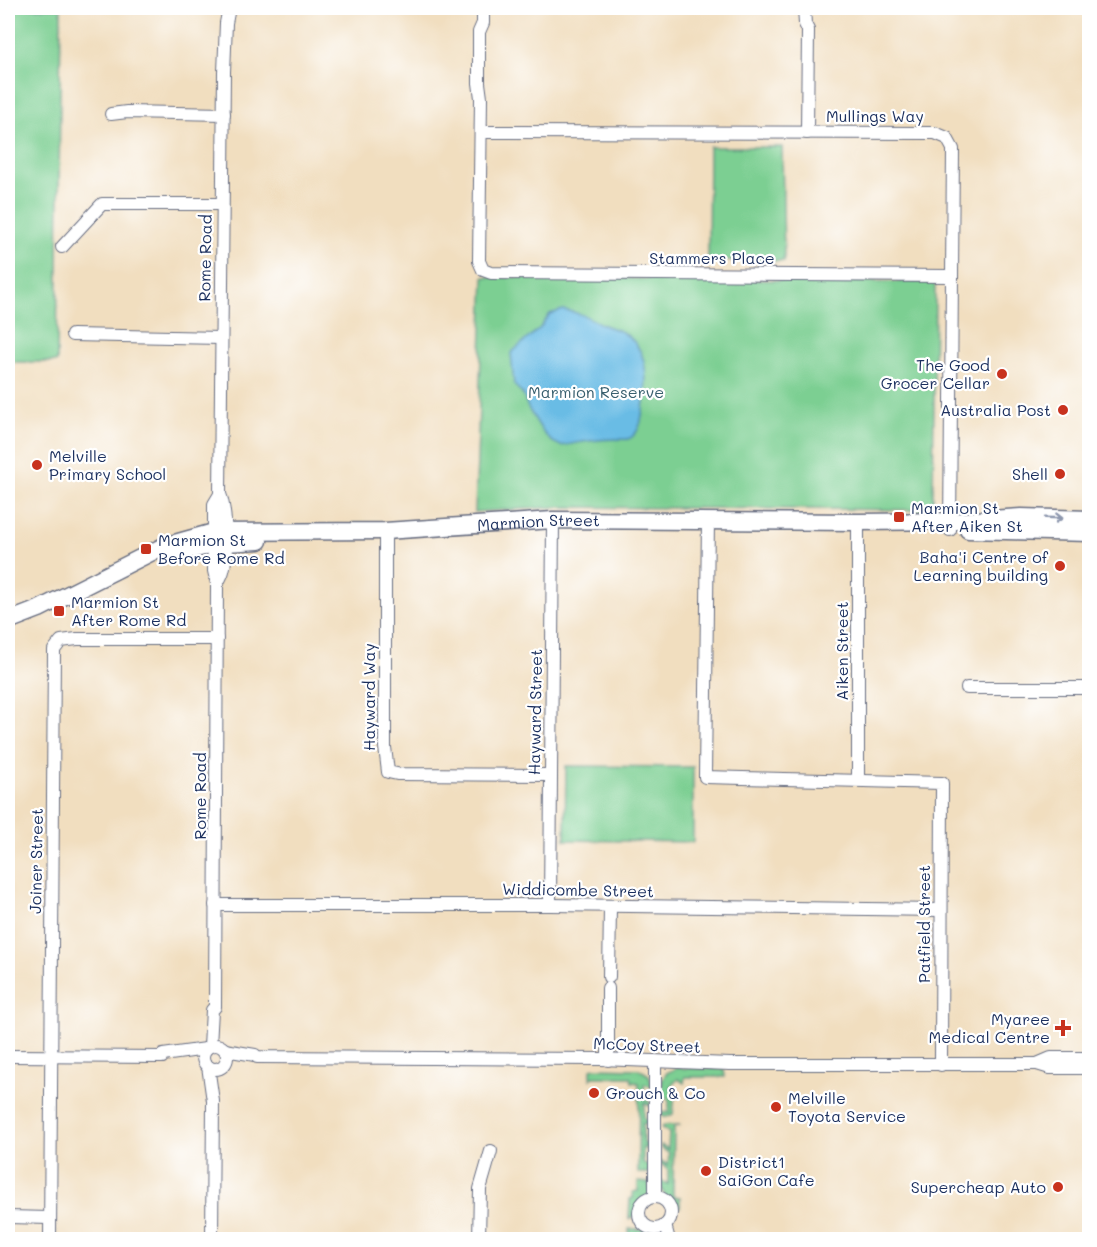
<svg xmlns="http://www.w3.org/2000/svg" width="1097" height="1247" font-family="Mali,sans-serif">
<style>
.green{fill:#7bcf92;stroke:#4b7f78;stroke-width:1.5}
.water{fill:#69bce5;stroke:#4276a2;stroke-width:1.5}
.lines{fill:none;stroke-linecap:round;stroke-linejoin:round}
.minor-casing{stroke:#666c80;stroke-width:14}
.major-casing{stroke:#666c80;stroke-width:19}
.minor{stroke:#fff;stroke-width:12}
.major{stroke:#fff;stroke-width:16}
.oneway{stroke:#8d97ae}
.poi-dot{fill:#c8321e;stroke:#fff;stroke-width:2}
.labels{text-anchor:middle;stroke-width:4.5;stroke-linejoin:round;paint-order:stroke}
.street-label{font-size:16px;fill:#1b2f5e;stroke:#fff}
.poi-label{font-size:16px;fill:#1b2f5e;stroke:#fff;text-anchor:start}
.park-label{font-size:16px;fill:#385f6e;stroke:#fff}
</style>
<rect width="100%" height="100%" fill="#fff"/>
<filter id="ink" filterUnits="userSpaceOnUse"><feTurbulence type="fractalNoise" baseFrequency=".0167" numOctaves="2"/><feDisplacementMap in="SourceGraphic" scale="12" xChannelSelector="R" yChannelSelector="G"/><feConvolveMatrix kernelMatrix="1 2 1 2 8 2 1 2 1" color-interpolation-filters="sRGB"/></filter>
<filter id="wash" filterUnits="userSpaceOnUse"><feTurbulence type="fractalNoise" baseFrequency=".008" numOctaves="4" result="noise"/><feDisplacementMap in="SourceGraphic" scale="24" xChannelSelector="R" yChannelSelector="G"/><feGaussianBlur stdDeviation="1.35" result="paint"/><feColorMatrix in="noise" values="0 0 0 0 0 0 0 0 0 0 0 0 0 0 0 0 0 1.4 0 .05"/><feComposite in="paint" operator="in"/></filter>
<g filter="url(#wash)">
<rect width="100%" height="100%" fill="#f1debf"/>
<g class="green">
<path d="M 8,8 L 61,8 L 57,362 L 8,362 Z"/>
<path d="M 709,147 L 782,147 L 784,261 L 708,260 Z"/>
<path d="M 484,277 L 935,282 L 933,510 L 558,507 L 475,512 Z"/>
<path d="M 566,766 L 693,767 L 693,842 L 565,840 Z"/>
<path d="M 594,1068 L 639,1069 L 649,1075 L 652,1087 L 644,1084 L 644,1098 L 651,1103 L 650,1106 L 644,1103 L 644,1118 L 651,1124 L 650,1126 L 643,1123 L 643,1142 L 651,1147 L 650,1150 L 643,1147 L 643,1162 L 650,1167 L 649,1173 L 638,1173 L 639,1083 L 632,1082 L 631,1077 L 593,1077 L 591,1079 L 591,1069 Z"/>
<path d="M 677,1068 L 724,1069 L 725,1077 L 685,1077 L 684,1083 L 678,1079 L 671,1086 L 675,1092 L 673,1114 L 667,1117 L 663,1117 L 660,1113 L 669,1112 L 669,1100 L 662,1096 L 662,1081 L 666,1073 Z"/>
<path d="M 664,1125 L 681,1125 L 674,1126 L 673,1189 L 673,1197 L 680,1197 L 680,1207 C 668,1204 661,1193 661,1181 L 668,1184 L 668,1169 L 661,1164 L 661,1161 L 668,1165 L 669,1153 L 661,1148 L 661,1145 L 668,1149 L 669,1133 L 662,1128 Z"/>
<path d="M 638,1182 L 649,1183 L 650,1193 L 639,1203 L 636,1215 L 629,1219 L 630,1199 L 633,1198 L 633,1192 L 638,1191 Z"/>
<path d="M 629,1229 C 641,1229 658,1228 664,1239 L 653,1239 L 653,1236 L 641,1236 L 640,1239 L 633,1239 L 633,1236 L 629,1236 Z"/>
</g>
<path class="water" d="M 563,310 C 578,312 588,317 601,324 C 607,327 613,328 618,330 C 648,344 648,375 644,402 C 642,413 642,428 633,436 C 628,441 622,439 616,439 C 596,439 579,442 561,446 L 551,441 L 543,432 L 528,408 L 523,394 L 514,385 L 511,353 L 540,328 L 550,314 Z"/>
</g>
<g filter="url(#ink)">
<g class="lines">
<g class="minor-casing">
<g id="minor">
<path d="M 483,8 L 483,23 L 479,32 L 479,83 L 481,98 L 479,261 L 483,270 L 491,273 L 951,276"/>
<path d="M 804,8 L 805,24 L 808,30 L 807,133"/>
<path d="M 111,114 L 127,112 L 224,114"/>
<path d="M 481,132 L 935,133 L 947,138 L 953,149 L 950,530"/>
<path d="M 62,247 L 102,204 L 222,204"/>
<path d="M 72,335 L 221,338"/>
<path d="M 708,520 L 705,777 L 942,783 L 941,1065"/>
<path d="M 858,522 L 858,780"/>
<path d="M 385,531 L 385,747 L 388,772 L 397,774 L 551,775"/>
<path d="M 217,584 C 219,580 222,575 223,571 C 228,555 226,509 220,494 L 224,72 L 226,23 L 229,8"/>
<path d="M 967,688 L 1090,688"/>
<path d="M 215,905 L 550,905 L 941,910"/>
<path d="M 550,905 L 553,520"/>
<path d="M 609,977 L 610,907"/>
<path d="M 608,988 L 608,1060"/>
<circle cx="215" cy="1057" r="12"/>
<path d="M 210,1046 L 212,1010 L 215,1007 L 217,584 L 214,571 L 214,504 L 220,494"/>
<path d="M 225,1050 L 255,1055 L 257,1057 L 601,1059 L 730,1064 L 1037,1064 L 1050,1068 L 1090,1068"/>
<path d="M 8,1056 L 162,1057 L 163,1055 L 206,1049"/>
<path d="M 655,1061 L 655,1197"/>
<path d="M 1037,1064 L 1051,1058 L 1090,1058"/>
<path d="M 208,1066 L 213,1101 L 212,1240"/>
<circle cx="655" cy="1213" r="16"/>
<path d="M 8,1217 L 50,1218"/>
<path d="M 665,1225 L 669,1240"/>
<path d="M 50,1240 L 54,650 L 61,641 L 77,639 L 217,639"/>
<path d="M 479,1240 L 480,1189 L 491,1151"/>
</g>
</g>
<g class="major-casing">
<g id="major">
<path d="M 968,530 L 1090,533"/>
<path d="M 175,553 L 225,543 L 259,541"/>
<path id="s1" d="M 8,621 L 39,609 L 164,546 L 214,532 L 385,531 L 553,520 L 858,522 L 961,521 L 1021,517 L 1090,519"/>
</g>
</g>
<use href="#minor" class="minor"/>
<use href="#major" class="major"/>
</g>
<defs><path id="oneway-shaft" d="M-6 0H5M1.5-3L5.5 0L1.5 3" fill="none" stroke-width="1.6" stroke-linecap="round" stroke-linejoin="round" transform="scale(1.5)"/></defs>
<use class="oneway" href="#oneway-shaft" transform="translate(1054 518) rotate(2)"/>
</g>
<g class="poi-dot">
<circle cx="1002" cy="374" r="6"/>
<circle cx="1063" cy="410" r="6"/>
<circle cx="37" cy="465" r="6"/>
<circle cx="1060" cy="474" r="6"/>
<rect x="893" y="511" width="12" height="12" rx="3"/>
<rect x="140" y="543" width="12" height="12" rx="3"/>
<circle cx="1060" cy="566" r="6"/>
<rect x="53" y="605" width="12" height="12" rx="3"/>
<path d="M1060 1019h6v6h6v6h-6v6h-6v-6h-6v-6h6z"/>
<circle cx="594" cy="1093" r="6"/>
<circle cx="776" cy="1107" r="6"/>
<circle cx="706" cy="1171" r="6"/>
<circle cx="1058" cy="1187" r="6"/>
</g>
<g class="labels">
<g class="street-label">
<text x="875" y="122">Mullings Way</text>
<text transform="translate(205 258) rotate(-89)" y="6">Rome Road</text>
<text x="712" y="264">Stammers Place</text>
<text dy="6" stroke="none"><textPath href="#s1" startOffset="550">Marmion Street</textPath></text>
<text transform="translate(842 651) rotate(-90)" y="6">Aiken Street</text>
<text transform="translate(369 697) rotate(-90)" y="6">Hayward Way</text>
<text transform="translate(535 712) rotate(-89)" y="6">Hayward Street</text>
<text transform="translate(200 796) rotate(-90)" y="6">Rome Road</text>
<text transform="translate(36 861) rotate(-89)" y="6">Joiner Street</text>
<text transform="translate(578 890) rotate(1)" y="6">Widdicombe Street</text>
<text transform="translate(924 924) rotate(-90)" y="6">Patfield Street</text>
<text transform="translate(647 1045) rotate(2)" y="6">McCoy Street</text>
</g>
<g class="poi-label">
<text x="990" y="371" text-anchor="end">The Good<tspan x="990" dy="18">Grocer Cellar</tspan></text>
<text x="1051" y="416" text-anchor="end">Australia Post</text>
<text x="49" y="462">Melville<tspan x="49" dy="18">Primary School</tspan></text>
<text x="1048" y="480" text-anchor="end">Shell</text>
<text x="911" y="514">Marmion St<tspan x="911" dy="18">After Aiken St</tspan></text>
<text x="158" y="546">Marmion St<tspan x="158" dy="18">Before Rome Rd</tspan></text>
<text x="1048" y="563" text-anchor="end">Baha'i Centre of<tspan x="1048" dy="18">Learning building</tspan></text>
<text x="71" y="608">Marmion St<tspan x="71" dy="18">After Rome Rd</tspan></text>
<text x="1050" y="1025" text-anchor="end">Myaree<tspan x="1050" dy="18">Medical Centre</tspan></text>
<text x="606" y="1099">Grouch &amp; Co</text>
<text x="788" y="1104">Melville<tspan x="788" dy="18">Toyota Service</tspan></text>
<text x="718" y="1168">District1<tspan x="718" dy="18">SaiGon Cafe</tspan></text>
<text x="1046" y="1193" text-anchor="end">Supercheap Auto</text>
</g>
<g class="park-label">
<text x="596" y="398">Marmion Reserve</text>
</g>
</g>
<rect width="1097" height="1247" fill="none" stroke="#fff" stroke-width="30"/>
</svg>
